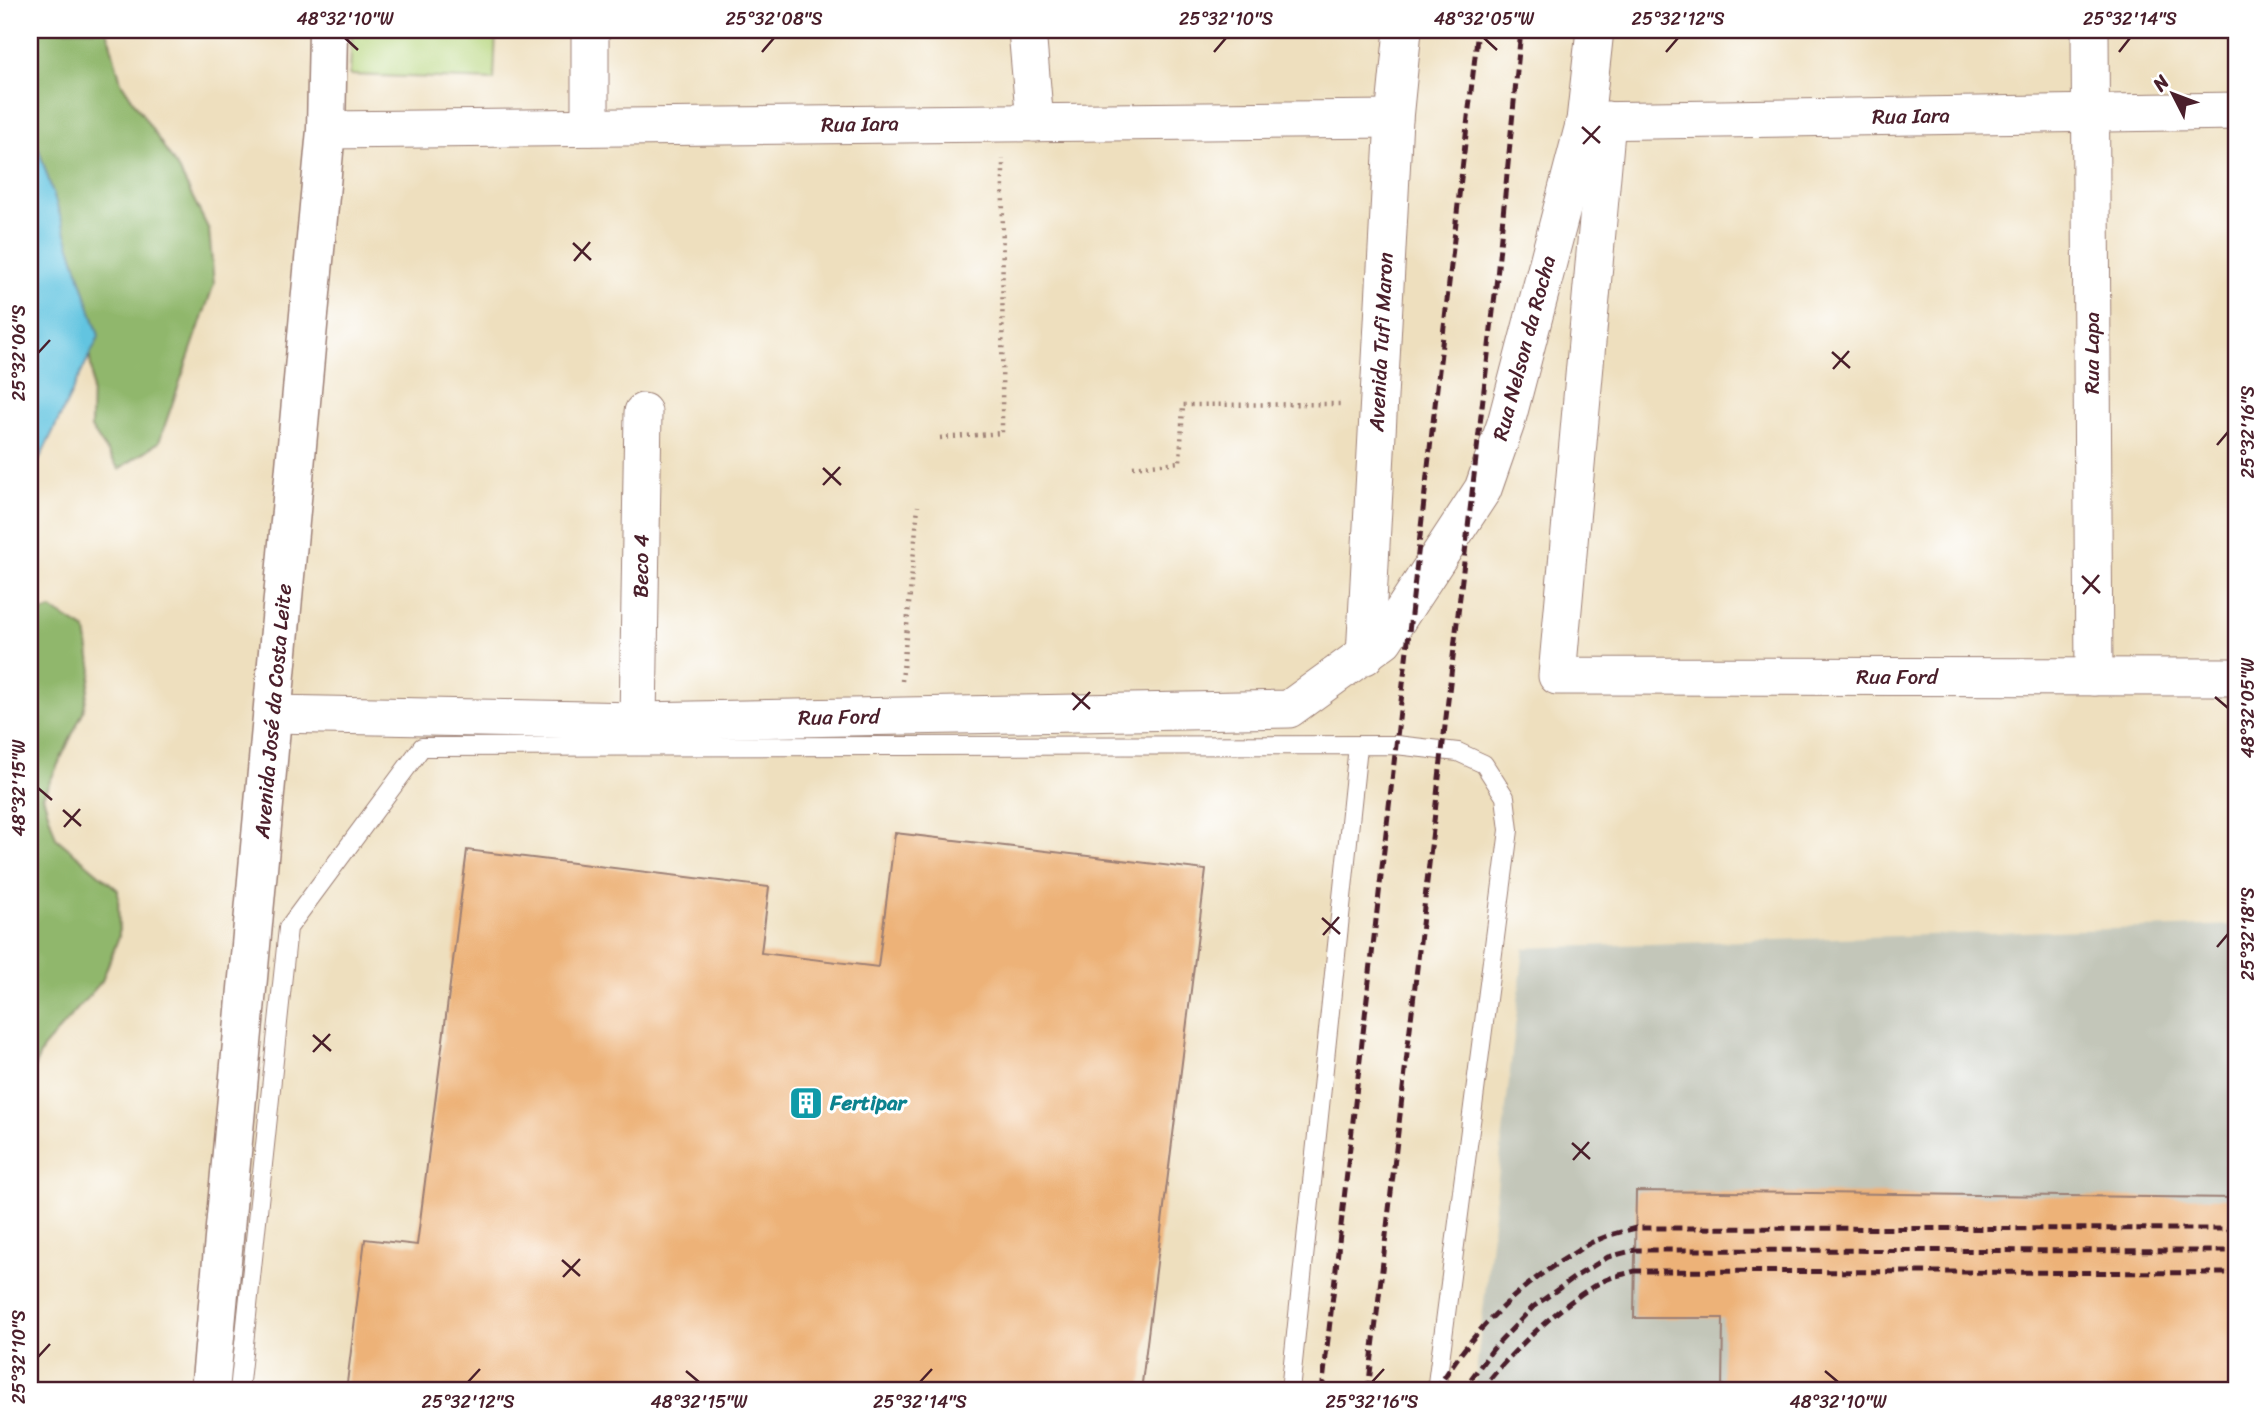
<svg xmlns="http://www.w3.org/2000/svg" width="2267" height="1421" font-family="Sriracha,sans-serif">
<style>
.industrial{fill:#c3c6b9}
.green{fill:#b6d67d;stroke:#807a54;stroke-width:2}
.forest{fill:#90b76c;stroke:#6d6b4c;stroke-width:2}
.water{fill:#62c4e0;stroke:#567286;stroke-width:2}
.building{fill:#edb278}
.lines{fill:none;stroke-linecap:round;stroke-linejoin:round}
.lane-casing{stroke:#9c7f74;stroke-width:20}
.street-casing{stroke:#9c7f74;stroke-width:39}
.secondary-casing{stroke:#9c7f74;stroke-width:41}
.path{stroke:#9c7f74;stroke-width:4.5;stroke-dasharray:2 5;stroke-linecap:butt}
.lane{stroke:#fff;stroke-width:18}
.street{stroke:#fff;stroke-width:37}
.secondary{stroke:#fff;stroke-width:38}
.rail{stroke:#4a1f2b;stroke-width:5;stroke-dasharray:10 5;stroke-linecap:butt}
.ticks{fill:none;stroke:#4a1f2b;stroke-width:2.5}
.labels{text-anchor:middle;stroke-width:6;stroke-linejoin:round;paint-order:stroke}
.street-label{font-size:21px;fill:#4a1f2b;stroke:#fff}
.culture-label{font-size:21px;font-weight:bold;fill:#0d838f;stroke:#fff;text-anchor:start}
.neatline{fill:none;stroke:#4a1f2b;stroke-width:2.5}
.ticks-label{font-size:18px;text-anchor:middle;fill:#4a1f2b}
</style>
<rect width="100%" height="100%" fill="#fff"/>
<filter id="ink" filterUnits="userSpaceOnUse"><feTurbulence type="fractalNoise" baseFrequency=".0143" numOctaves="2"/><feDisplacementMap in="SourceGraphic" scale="14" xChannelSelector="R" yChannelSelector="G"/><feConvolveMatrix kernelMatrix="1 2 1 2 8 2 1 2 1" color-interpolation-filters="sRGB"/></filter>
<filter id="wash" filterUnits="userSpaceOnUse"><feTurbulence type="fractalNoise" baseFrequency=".00686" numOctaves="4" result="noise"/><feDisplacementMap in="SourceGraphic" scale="28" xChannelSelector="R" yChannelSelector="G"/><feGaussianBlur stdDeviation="1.57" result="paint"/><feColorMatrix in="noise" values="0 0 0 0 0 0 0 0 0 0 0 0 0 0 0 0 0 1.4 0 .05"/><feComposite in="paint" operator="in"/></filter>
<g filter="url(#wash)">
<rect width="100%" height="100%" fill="#eedfbe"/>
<path class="industrial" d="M 2237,925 L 2237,1391 L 1474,1391 L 1524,948 Z"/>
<path class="green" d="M 352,30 L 496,30 L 494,80 L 350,75 Z"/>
<g class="forest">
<path d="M 30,30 L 107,30 L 121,82 L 180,172 L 209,230 L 214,284 L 159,442 L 119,469 L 91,428 L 92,373 L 85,323 L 30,212 Z"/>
<path d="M 51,609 L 86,630 L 92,671 L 83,712 L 43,796 L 56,838 L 118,890 L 119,936 L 102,981 L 43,1048 L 30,1076 L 30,616 Z"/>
</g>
<path class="water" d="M 30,122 L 99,336 L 31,477 L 30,484 Z"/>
<g id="blocks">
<g class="building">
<path d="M 895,833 L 1206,870 L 1141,1391 L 346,1391 L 365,1239 L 417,1245 L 467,850 L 769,887 L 761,953 L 878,967 Z"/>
<path d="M 1636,1191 L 2237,1198 L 2237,1391 L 1722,1391 L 1723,1318 L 1634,1318 Z"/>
</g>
</g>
</g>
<g filter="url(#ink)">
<use href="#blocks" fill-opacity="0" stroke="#9c7f74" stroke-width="2"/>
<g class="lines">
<g class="lane-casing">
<g id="lane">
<path d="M 239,1391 L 288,928 L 422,747 L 1396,745 L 1458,752 L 1484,764 L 1505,797 L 1509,830 L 1436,1391"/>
<path d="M 1290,1391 L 1358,746"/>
</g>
</g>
<g class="street-casing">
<g id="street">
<path d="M 590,30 L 590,127"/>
<path d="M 1027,30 L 1035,123"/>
<path d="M 2090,30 L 2094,677"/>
<path d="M 1607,120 L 1557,676 L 2237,677"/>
<path d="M 1585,121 L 2237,111"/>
<path d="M 326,130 L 1394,119"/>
<path d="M 1365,656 L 1394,119 L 1403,30"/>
<path d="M 272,714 L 638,721 L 1289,709 L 1384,640 L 1483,489 L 1506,423 L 1585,121 L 1595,30"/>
<path d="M 638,721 L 643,412"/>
</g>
</g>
<g class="secondary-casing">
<path id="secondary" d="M 210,1391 L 326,130 L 328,30"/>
</g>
<g class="path">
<path d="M 940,438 L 1002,433 L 1003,159"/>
<path d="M 1133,467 L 1180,462 L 1183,405 L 1343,404"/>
<path d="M 902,681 L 918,506"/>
</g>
<use href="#lane" class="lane"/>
<use href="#street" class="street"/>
<use href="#secondary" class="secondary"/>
<g class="rail">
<path d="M 1322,1391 L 1478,30"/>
<path d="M 1368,1391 L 1497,277 L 1521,30"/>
<path d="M 1436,1391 C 1468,1336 1516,1287 1571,1255 C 1580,1249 1590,1242 1600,1239 C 1611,1234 1624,1231 1636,1228 L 2237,1229"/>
<path d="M 1462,1391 L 1493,1349 L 1533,1307 L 1575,1277 L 1608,1257 L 1635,1250 L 2237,1251"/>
<path d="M 1481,1391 C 1505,1357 1569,1295 1608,1279 C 1617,1275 1626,1274 1635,1271 L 2237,1273"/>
</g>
</g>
</g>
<path class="ticks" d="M 345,38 L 358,50M 1484,38 L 1497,50M 762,52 L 774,38M 1214,52 L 1226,38M 1666,52 L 1678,38M 2119,52 L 2130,38M 1582,127 L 1600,143M 1583,144 L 1600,126M 573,243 L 591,260M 574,261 L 590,242M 1832,352 L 1850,368M 38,353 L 50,340M 1833,369 L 1849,351M 2217,445 L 2228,432M 823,468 L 841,485M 823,485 L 840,467M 2082,576 L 2100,593M 2083,594 L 2099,575M 1072,693 L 1090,709M 2215,697 L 2228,708M 1073,710 L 1090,692M 38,788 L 52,800M 63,810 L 81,826M 64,827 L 80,809M 1322,918 L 1340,934M 1323,935 L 1339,917M 2217,947 L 2228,934M 313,1035 L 331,1051M 313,1052 L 330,1034M 1572,1143 L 1590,1159M 1573,1160 L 1589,1142M 562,1260 L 580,1276M 563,1277 L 580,1259M 38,1357 L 50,1344M 686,1371 L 699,1382M 1825,1371 L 1838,1382M 468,1382 L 480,1369M 920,1382 L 932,1369M 1372,1382 L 1384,1369"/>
<defs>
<g id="building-square" transform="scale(1.75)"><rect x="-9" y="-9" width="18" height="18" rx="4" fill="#0f9aa8" stroke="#fff"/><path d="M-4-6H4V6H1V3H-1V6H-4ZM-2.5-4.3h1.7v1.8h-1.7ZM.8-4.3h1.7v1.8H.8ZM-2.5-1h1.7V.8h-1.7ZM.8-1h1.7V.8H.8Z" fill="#fff"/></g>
</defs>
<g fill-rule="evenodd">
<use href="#building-square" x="806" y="1103"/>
</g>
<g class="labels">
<g class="street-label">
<text transform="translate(1911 116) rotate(-1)" y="7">Rua Iara</text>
<text transform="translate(860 124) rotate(-1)" y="7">Rua Iara</text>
<text transform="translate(1381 342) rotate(-87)" y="7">Avenida Tufi Maron</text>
<text transform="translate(1524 348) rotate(-75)" y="7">Rua Nelson da Rocha</text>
<text transform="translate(2092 353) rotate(-90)" y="7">Rua Lapa</text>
<text transform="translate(641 566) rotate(-89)" y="7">Beco 4</text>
<text x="1897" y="684">Rua Ford</text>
<text transform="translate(273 711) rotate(-85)" y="7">Avenida José da Costa Leite</text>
<text transform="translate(839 717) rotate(-1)" y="7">Rua Ford</text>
</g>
<g class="culture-label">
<text x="830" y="1110">Fertipar</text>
</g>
</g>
<rect width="2267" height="1421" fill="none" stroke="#fff" stroke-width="77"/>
<g transform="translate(2173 94) rotate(312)" stroke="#ffffff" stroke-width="5" paint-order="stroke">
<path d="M0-5L12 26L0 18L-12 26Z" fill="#4a1f2b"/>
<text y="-10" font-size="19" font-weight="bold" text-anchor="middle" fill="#4a1f2b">N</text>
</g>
<rect x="38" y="38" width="2190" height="1344" class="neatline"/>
<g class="ticks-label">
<text x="345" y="25">48°32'10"W</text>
<text x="774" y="25">25°32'08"S</text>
<text x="1226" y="25">25°32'10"S</text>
<text x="1484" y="25">48°32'05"W</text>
<text x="1678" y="25">25°32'12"S</text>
<text x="2130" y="25">25°32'14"S</text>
<text transform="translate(19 353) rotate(-90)" y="6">25°32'06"S</text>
<text transform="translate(2248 432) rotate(-90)" y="6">25°32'16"S</text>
<text transform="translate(2248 708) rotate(-90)" y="6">48°32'05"W</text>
<text transform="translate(19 788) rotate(-90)" y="6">48°32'15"W</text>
<text transform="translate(2248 934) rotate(-90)" y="6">25°32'18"S</text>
<text transform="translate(19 1357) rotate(-90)" y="6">25°32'10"S</text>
<text x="468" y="1408">25°32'12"S</text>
<text x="699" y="1408">48°32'15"W</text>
<text x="920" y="1408">25°32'14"S</text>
<text x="1372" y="1408">25°32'16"S</text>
<text x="1838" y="1408">48°32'10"W</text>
</g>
</svg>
